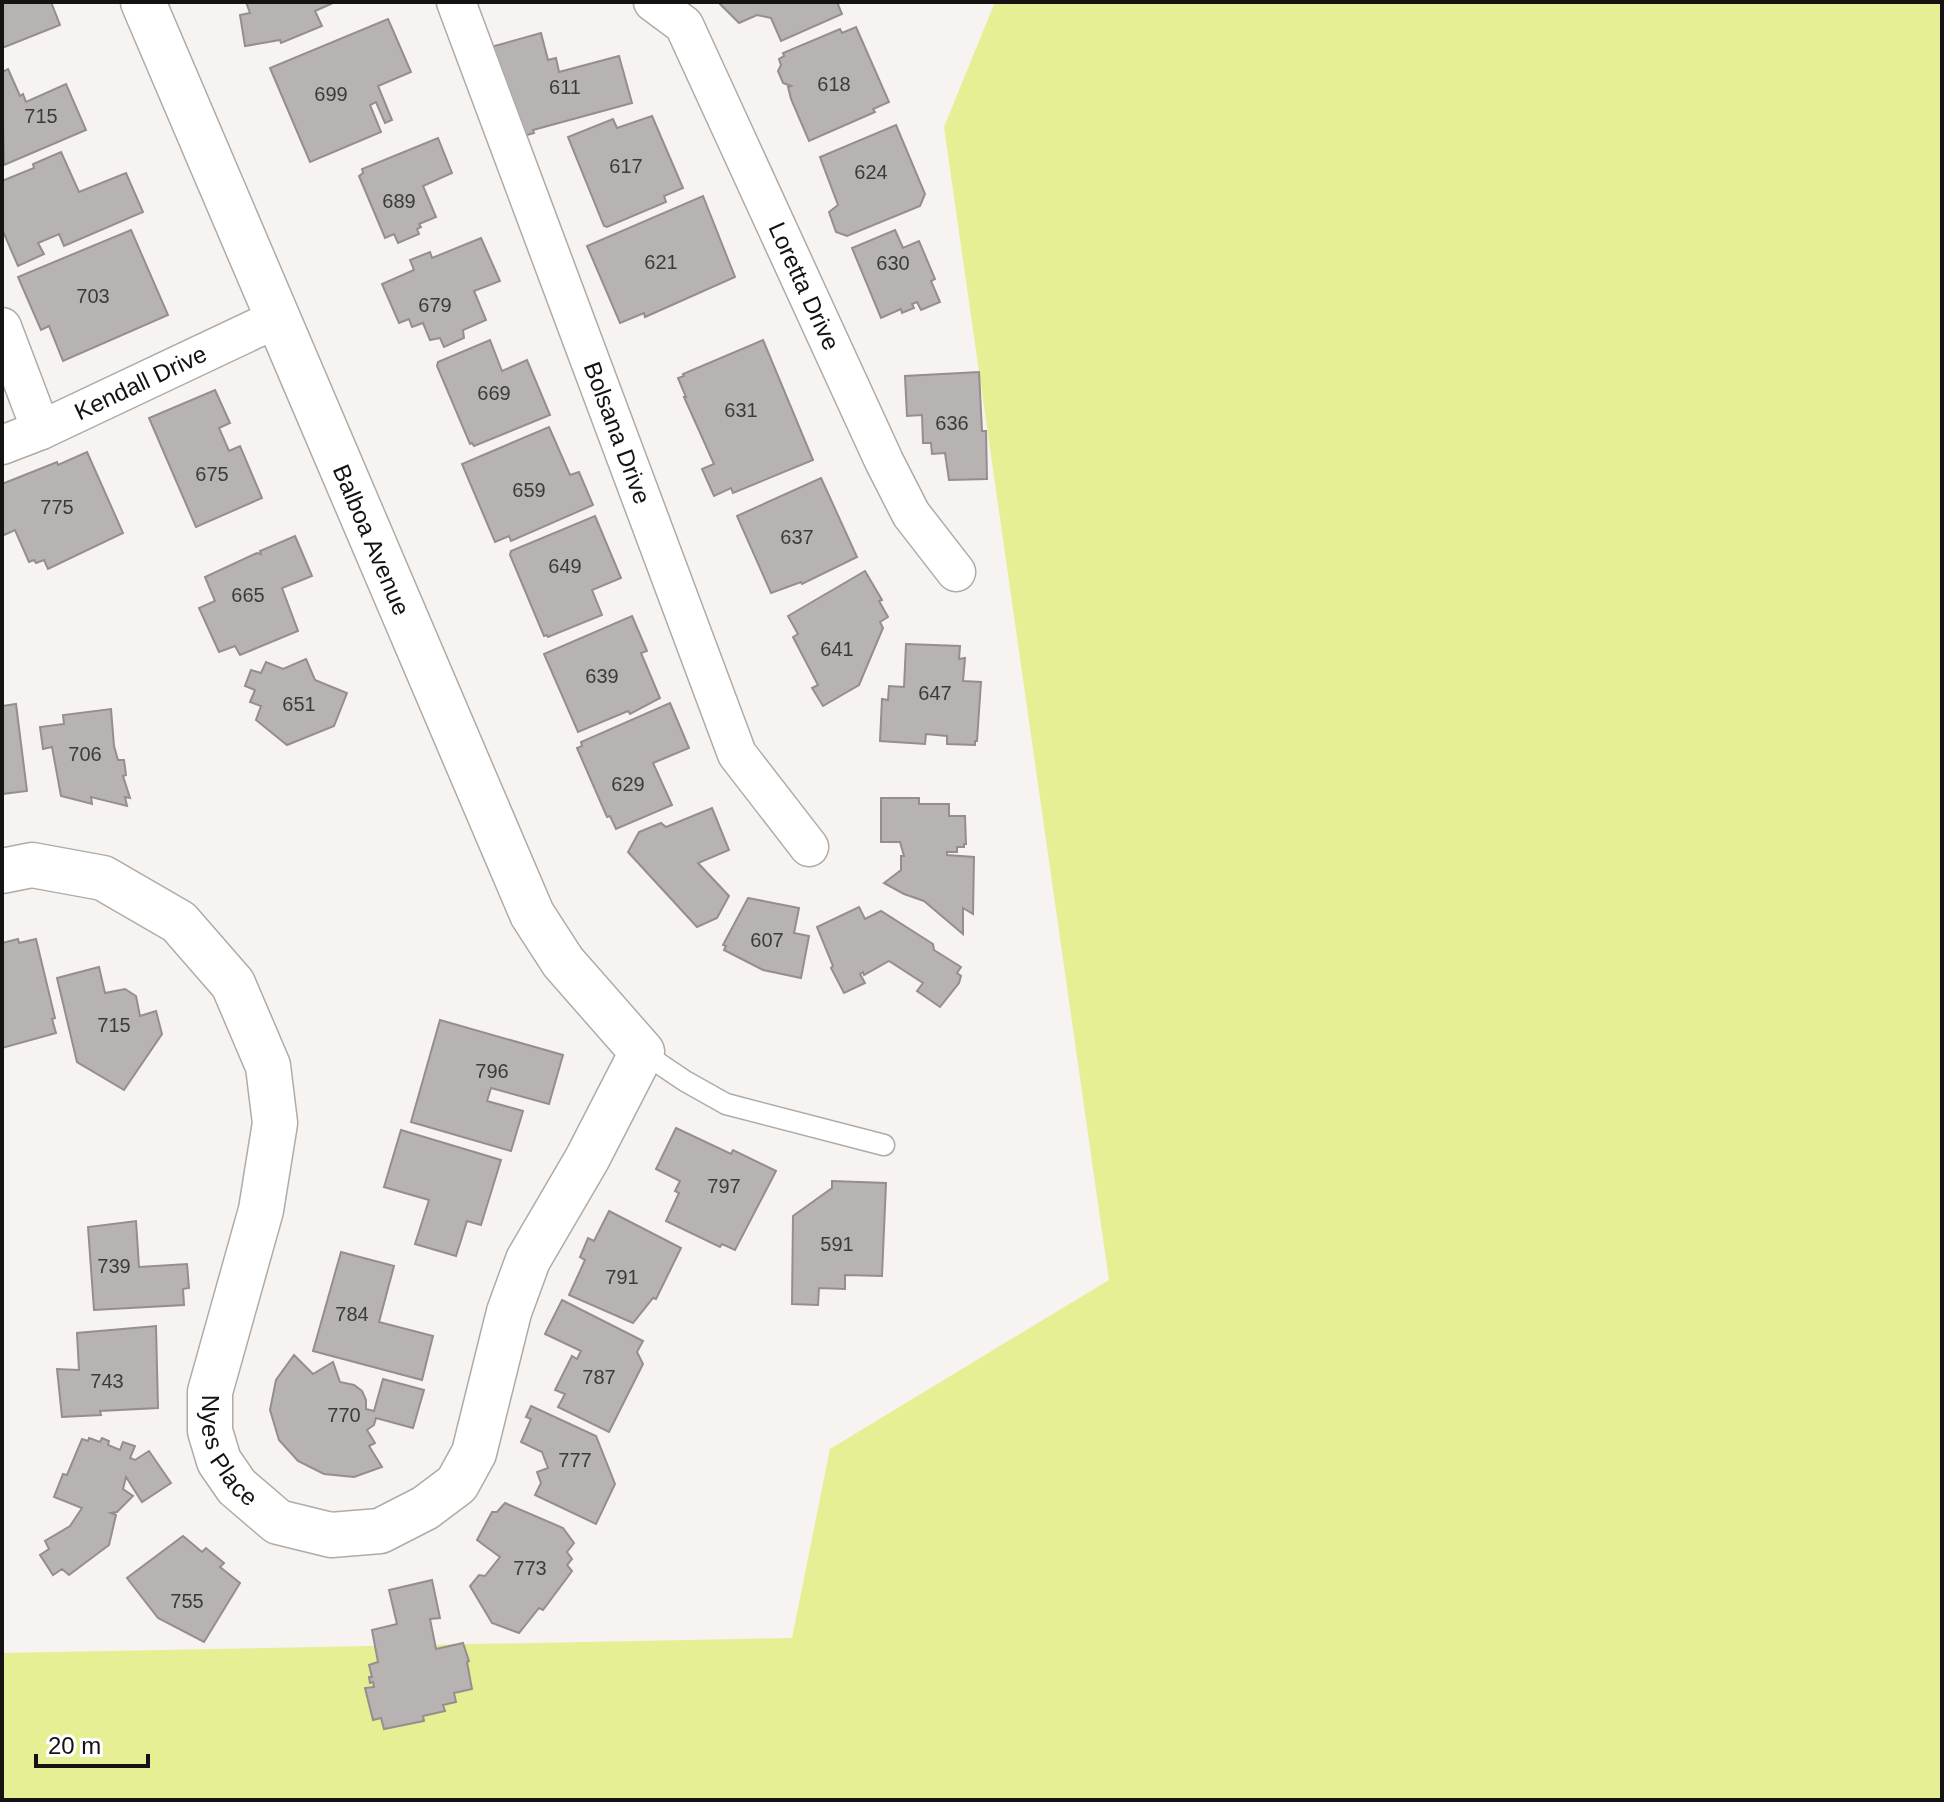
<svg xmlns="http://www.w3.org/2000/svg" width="1944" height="1802" font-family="Helvetica,sans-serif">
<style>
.green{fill:#e6ef94}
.building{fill:#b8b3b3;stroke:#948f8e;stroke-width:2}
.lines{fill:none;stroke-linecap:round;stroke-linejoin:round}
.service-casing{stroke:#aeaba8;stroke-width:23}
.minor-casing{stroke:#aeaba8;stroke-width:41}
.tertiary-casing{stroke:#aeaba8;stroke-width:47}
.service{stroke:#fff;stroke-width:20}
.minor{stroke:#fff;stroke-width:38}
.tertiary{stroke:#fff;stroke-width:44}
.labels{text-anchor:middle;stroke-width:6;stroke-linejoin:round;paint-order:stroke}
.number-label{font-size:20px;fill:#3d3b3a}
.street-label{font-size:24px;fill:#141312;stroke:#fff}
</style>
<rect width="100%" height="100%" fill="#f7f3f0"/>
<path class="green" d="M 995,2 L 1942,2 L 1942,1800 L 2,1800 L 2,1653 L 792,1638 L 830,1449 L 1109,1280 L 944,127 Z"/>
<g class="building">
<path d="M 2,2 L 51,2 L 60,25 L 2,48 Z"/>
<path d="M 246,2 L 335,2 L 315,11 L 322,26 L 281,43 L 280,40 L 245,46 L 240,15 L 250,13 Z"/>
<path d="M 718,2 L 837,2 L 842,14 L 781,41 L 771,18 L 757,15 L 739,23 Z"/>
<path d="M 388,19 L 411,72 L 378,86 L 392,120 L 385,123 L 376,102 L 370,105 L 381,132 L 310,162 L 270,68 Z"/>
<path d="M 856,27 L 889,102 L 873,109 L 875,112 L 809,141 L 791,99 L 788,87 L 791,86 L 783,83 L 778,71 L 781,65 L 779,59 L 784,56 L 783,53 L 840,29 L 842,33 Z"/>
<path d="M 541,33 L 548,60 L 556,58 L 559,72 L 619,56 L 632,103 L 533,130 L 534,133 L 516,138 L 491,47 Z"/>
<path d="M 8,69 L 20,96 L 23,94 L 26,102 L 66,84 L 86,130 L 4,165 L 2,72 Z"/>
<path d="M 652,116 L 683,188 L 664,196 L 666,202 L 607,227 L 604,226 L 568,137 L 613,119 L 617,128 Z"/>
<path d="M 896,125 L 925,194 L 920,206 L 847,236 L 836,232 L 829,212 L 838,205 L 820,157 Z"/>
<path d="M 438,138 L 452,173 L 423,186 L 436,217 L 419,224 L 421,227 L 417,229 L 419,234 L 398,243 L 394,234 L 385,238 L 359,176 L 363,173 L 362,169 Z"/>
<path d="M 61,152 L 79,192 L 126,173 L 143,212 L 64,246 L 59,234 L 38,243 L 44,254 L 18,266 L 2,229 L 2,181 L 34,168 L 33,164 Z"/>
<path d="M 703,196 L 735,277 L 645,317 L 644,313 L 620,323 L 587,246 Z"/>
<path d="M 131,230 L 168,315 L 63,361 L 49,326 L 41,330 L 18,277 Z"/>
<path d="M 895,230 L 903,248 L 919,241 L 935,279 L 931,281 L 940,302 L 921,310 L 917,302 L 912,304 L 914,308 L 902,313 L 901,309 L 881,318 L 852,248 Z"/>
<path d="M 481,238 L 500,281 L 474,291 L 486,320 L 463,330 L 464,338 L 444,347 L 440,338 L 430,340 L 423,323 L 412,327 L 409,319 L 399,323 L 382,284 L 414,270 L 410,260 L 430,252 L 432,258 Z"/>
<path d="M 490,340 L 502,371 L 527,360 L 550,415 L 474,446 L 472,443 L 470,444 L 437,366 L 438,362 Z"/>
<path d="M 763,340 L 813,460 L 733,493 L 731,488 L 714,496 L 702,469 L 714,464 L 684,397 L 686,397 L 678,378 L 684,376 L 683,374 Z"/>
<path d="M 979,372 L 982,431 L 986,431 L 987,479 L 949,480 L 945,453 L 932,454 L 931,443 L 923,443 L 922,415 L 907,416 L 905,376 Z"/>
<path d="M 215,390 L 230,423 L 219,428 L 229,451 L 240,446 L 262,498 L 196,527 L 149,418 Z"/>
<path d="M 549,427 L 570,475 L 579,472 L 593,505 L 511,541 L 509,536 L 495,542 L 462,464 Z"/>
<path d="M 87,452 L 123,533 L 48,569 L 44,560 L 36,563 L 34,560 L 29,562 L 15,530 L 2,536 L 2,484 L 57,462 L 58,465 Z"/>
<path d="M 821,478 L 857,557 L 802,584 L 801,582 L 771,593 L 737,516 Z"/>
<path d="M 595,516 L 621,578 L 592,590 L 602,615 L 548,637 L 547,635 L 544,636 L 510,555 L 511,551 Z"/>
<path d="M 295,536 L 312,576 L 282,588 L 298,631 L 240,655 L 235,646 L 219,652 L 199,608 L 215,601 L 205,577 L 257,553 L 261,554 L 260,551 Z"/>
<path d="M 865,571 L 882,600 L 879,601 L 888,617 L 880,622 L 883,628 L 859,685 L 823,706 L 812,688 L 818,685 L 793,637 L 798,634 L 788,616 Z"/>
<path d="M 632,616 L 647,651 L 641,653 L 660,698 L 630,714 L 628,711 L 578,732 L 544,654 Z"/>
<path d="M 906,644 L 960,646 L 959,659 L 965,658 L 963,681 L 981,682 L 977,741 L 975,741 L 975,745 L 947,744 L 947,736 L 926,734 L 925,744 L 880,741 L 882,699 L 888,700 L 889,686 L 904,687 Z"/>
<path d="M 306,659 L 315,680 L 347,693 L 334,726 L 287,745 L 256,720 L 261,706 L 250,702 L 255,690 L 245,686 L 251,670 L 261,673 L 266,662 L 283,669 Z"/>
<path d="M 670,703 L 689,748 L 653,763 L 672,805 L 616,829 L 610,816 L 607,817 L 577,748 L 582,746 L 581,742 Z"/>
<path d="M 16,704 L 27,791 L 2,794 L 2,706 Z"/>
<path d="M 111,709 L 114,746 L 118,760 L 124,760 L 126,775 L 123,776 L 130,798 L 125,797 L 127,806 L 91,797 L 92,804 L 61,796 L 52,747 L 43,749 L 40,727 L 64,724 L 63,715 Z"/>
<path d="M 881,798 L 919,798 L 919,804 L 949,804 L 949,816 L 965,816 L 966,844 L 964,844 L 964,847 L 957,847 L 957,852 L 947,852 L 947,855 L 974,857 L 973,914 L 963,908 L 963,934 L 924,901 L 904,894 L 884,883 L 901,870 L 901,856 L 904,856 L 900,842 L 881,842 Z"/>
<path d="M 712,808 L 729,850 L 698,863 L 729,896 L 717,918 L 697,927 L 628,852 L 639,832 L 661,823 L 666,827 Z"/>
<path d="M 748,898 L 799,908 L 794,933 L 809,936 L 801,978 L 763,970 L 724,950 L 726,946 L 723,945 Z"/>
<path d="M 859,907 L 865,919 L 881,911 L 933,944 L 934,950 L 961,967 L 957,973 L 961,976 L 959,983 L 940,1007 L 917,991 L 923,983 L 889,961 L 864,975 L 863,972 L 860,974 L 865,983 L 844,993 L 831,968 L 833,966 L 817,927 Z"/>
<path d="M 18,939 L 19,943 L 36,939 L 55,1018 L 52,1019 L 56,1033 L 2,1048 L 2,943 Z"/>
<path d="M 99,967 L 105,993 L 125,989 L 136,996 L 140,1016 L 156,1011 L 162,1034 L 124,1090 L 77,1062 L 57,978 Z"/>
<path d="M 440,1020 L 563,1055 L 549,1104 L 491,1088 L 487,1101 L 523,1111 L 511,1151 L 411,1122 Z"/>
<path d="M 676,1128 L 731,1154 L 733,1150 L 776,1171 L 735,1250 L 722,1244 L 720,1247 L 666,1221 L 679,1193 L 675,1191 L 680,1181 L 656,1169 Z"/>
<path d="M 401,1130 L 501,1160 L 481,1225 L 467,1221 L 456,1256 L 415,1244 L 429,1200 L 384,1187 Z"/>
<path d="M 832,1181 L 886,1183 L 882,1276 L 845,1275 L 845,1289 L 819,1288 L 818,1305 L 792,1304 L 793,1216 L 832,1188 Z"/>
<path d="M 609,1211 L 681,1248 L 656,1299 L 653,1298 L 633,1323 L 569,1295 L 585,1260 L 580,1257 L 588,1238 L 594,1241 Z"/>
<path d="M 136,1221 L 139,1267 L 187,1264 L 189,1288 L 183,1289 L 184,1305 L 94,1310 L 88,1227 Z"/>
<path d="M 341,1252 L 394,1266 L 379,1322 L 433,1336 L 422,1380 L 313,1351 Z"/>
<path d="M 562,1300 L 643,1341 L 637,1352 L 643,1364 L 609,1432 L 558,1407 L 565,1394 L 555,1390 L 572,1356 L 577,1359 L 581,1351 L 545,1334 Z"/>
<path d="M 156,1326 L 158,1408 L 100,1411 L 101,1415 L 62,1417 L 57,1369 L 79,1370 L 77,1333 Z"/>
<path d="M 294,1355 L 313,1374 L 333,1362 L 340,1382 L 354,1385 L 362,1391 L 366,1400 L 366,1409 L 374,1411 L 383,1379 L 424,1390 L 413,1428 L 376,1418 L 374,1425 L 367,1430 L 375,1443 L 369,1446 L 382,1467 L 354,1477 L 324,1474 L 298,1461 L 279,1440 L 270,1410 L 276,1380 Z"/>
<path d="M 531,1406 L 596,1436 L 615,1484 L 596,1524 L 535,1495 L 541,1483 L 537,1472 L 548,1468 L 542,1452 L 521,1442 L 531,1419 L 526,1417 Z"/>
<path d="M 89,1438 L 100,1442 L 102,1438 L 109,1441 L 108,1445 L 120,1450 L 123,1442 L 135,1446 L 130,1458 L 135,1460 L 149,1451 L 171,1483 L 142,1502 L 126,1477 L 123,1489 L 133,1496 L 117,1512 L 111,1513 L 116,1515 L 109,1545 L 69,1575 L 62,1569 L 53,1575 L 40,1555 L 49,1549 L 45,1541 L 70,1526 L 82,1508 L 54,1497 L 63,1474 L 67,1475 L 82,1439 L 88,1441 Z"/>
<path d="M 505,1503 L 563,1528 L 574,1543 L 567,1552 L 572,1559 L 567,1565 L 572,1571 L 543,1610 L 539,1608 L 519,1633 L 492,1623 L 470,1586 L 479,1575 L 485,1576 L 500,1557 L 477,1540 L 492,1512 L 497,1512 Z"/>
<path d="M 183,1536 L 202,1552 L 206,1548 L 224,1563 L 220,1567 L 240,1583 L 204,1642 L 158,1618 L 127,1578 Z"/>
<path d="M 432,1580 L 440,1618 L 430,1619 L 436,1649 L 463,1643 L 469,1661 L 467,1662 L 472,1689 L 454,1693 L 456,1702 L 443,1705 L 445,1711 L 423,1716 L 424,1721 L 384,1729 L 381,1718 L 373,1720 L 365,1688 L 374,1687 L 373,1682 L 370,1683 L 369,1677 L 372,1677 L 369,1665 L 378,1662 L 372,1630 L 397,1624 L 389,1590 Z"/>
</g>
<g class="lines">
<g class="service-casing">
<path id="service" d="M 642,1052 L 685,1081 L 726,1104 L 884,1145"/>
</g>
<g class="minor-casing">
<g id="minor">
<path id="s1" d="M 456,2 L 737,754 L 809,847"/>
<path id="s2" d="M 653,2 L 684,25 L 884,461 L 911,514 L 956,572"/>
<path d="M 2,327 L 41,430"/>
<path id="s3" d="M 2,445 L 41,430 L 278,318"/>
</g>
</g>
<g class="tertiary-casing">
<g id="tertiary">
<path id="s4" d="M 2,871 L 32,865 L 103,878 L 179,922 L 233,984 L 268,1066 L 275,1123 L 261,1210 L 210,1392 L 210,1431 L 219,1461 L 237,1487 L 278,1522 L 331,1535 L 380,1531 L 425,1508 L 457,1484 L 474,1453 L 509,1312 L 528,1260 L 587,1159 L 642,1052 L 563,962 L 532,914 L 143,2"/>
</g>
</g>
<use href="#service" class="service"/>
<use href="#minor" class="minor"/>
<use href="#tertiary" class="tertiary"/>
</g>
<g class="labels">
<g class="number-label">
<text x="834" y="91">618</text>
<text x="565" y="94">611</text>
<text x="331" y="101">699</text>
<text x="41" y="123">715</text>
<text x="626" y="173">617</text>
<text x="871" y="179">624</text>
<text x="399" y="208">689</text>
<text x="661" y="269">621</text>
<text x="893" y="270">630</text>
<text x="93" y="303">703</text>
<text x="435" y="312">679</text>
<text x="494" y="400">669</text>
<text x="741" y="417">631</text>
<text x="952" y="430">636</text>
<text x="212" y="481">675</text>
<text x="529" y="497">659</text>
<text x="57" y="514">775</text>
<text x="797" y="544">637</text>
<text x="565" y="573">649</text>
<text x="248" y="602">665</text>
<text x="837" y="656">641</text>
<text x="602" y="683">639</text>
<text x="935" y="700">647</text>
<text x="299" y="711">651</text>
<text x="85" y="761">706</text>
<text x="628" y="791">629</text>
<text x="767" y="947">607</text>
<text x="114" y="1032">715</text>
<text x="492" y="1078">796</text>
<text x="724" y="1193">797</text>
<text x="837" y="1251">591</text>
<text x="114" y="1273">739</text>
<text x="622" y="1284">791</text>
<text x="352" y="1321">784</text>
<text x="599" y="1384">787</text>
<text x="107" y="1388">743</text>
<text x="344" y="1422">770</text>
<text x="575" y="1467">777</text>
<text x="530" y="1575">773</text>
<text x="187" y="1608">755</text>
</g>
<g class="street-label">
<text dy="8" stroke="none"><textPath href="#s2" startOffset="326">Loretta Drive</textPath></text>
<text dy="8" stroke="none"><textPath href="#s3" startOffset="152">Kendall Drive</textPath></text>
<text dy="8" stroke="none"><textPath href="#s1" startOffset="460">Bolsana Drive</textPath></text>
<text transform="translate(371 540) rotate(67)" y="8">Balboa Avenue</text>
<text dy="8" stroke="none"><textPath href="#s4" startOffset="760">Nyes Place</textPath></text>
</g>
</g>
<rect width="1944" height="1802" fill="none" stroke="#141312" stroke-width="8"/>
<path d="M36 1754v12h112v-12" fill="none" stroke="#141312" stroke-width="4"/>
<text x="48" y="1754" font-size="24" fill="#141312" stroke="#ffffff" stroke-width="6" paint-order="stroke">20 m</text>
</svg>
